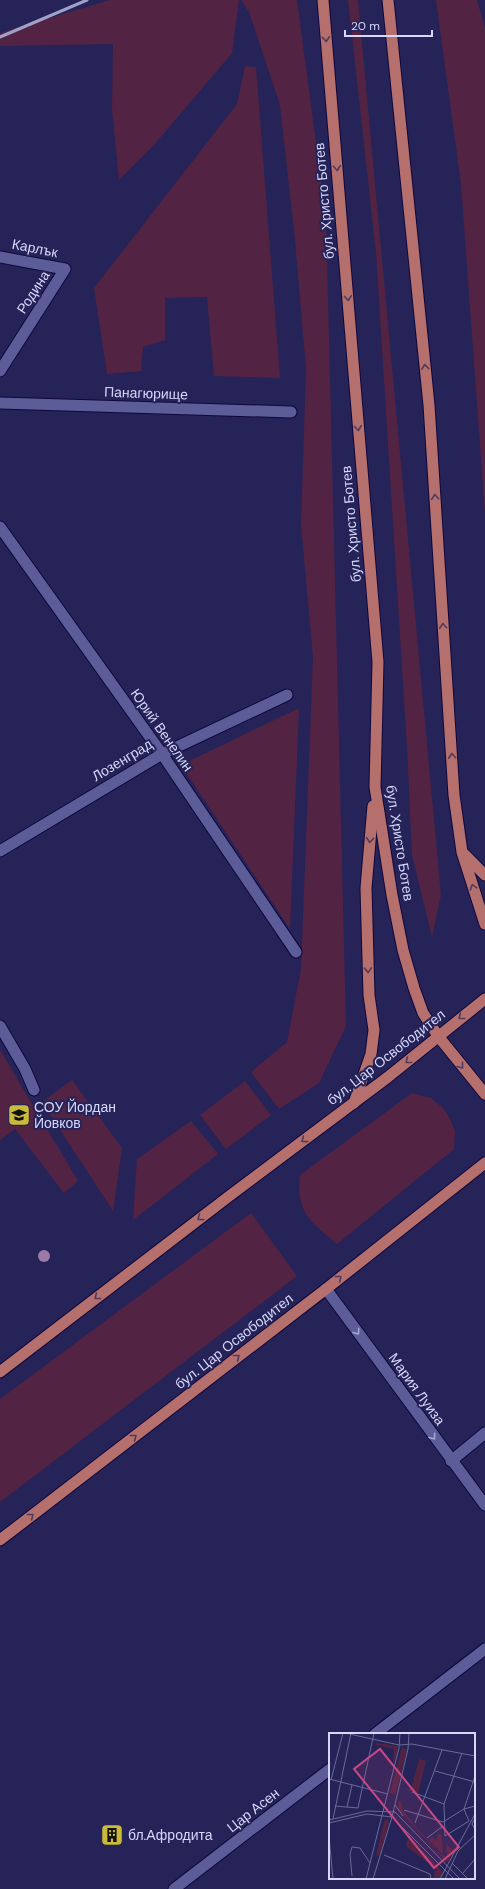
<svg xmlns="http://www.w3.org/2000/svg" width="485" height="1889" font-family="'DM Sans',sans-serif">
<style>
.green{fill:#532344}
.lines{fill:none;stroke-linecap:round;stroke-linejoin:round}
.minor-casing{stroke:#11073b;stroke-width:13}
.tertiary-casing{stroke:#11073b;stroke-width:13}
.primary-casing{stroke:#11073b;stroke-width:13}
.minor{stroke:#5c5d98;stroke-width:11}
.tertiary{stroke:#5c5d98;stroke-width:11}
.primary{stroke:#b5706d;stroke-width:11}
.rail{stroke:#a0a1c9;stroke-width:3}
.tree{fill:#9c7aa6}
.oneway{stroke:#503a5e}
.oneway2{stroke:#a5a7d3}
.labels{text-anchor:middle;stroke-width:4;stroke-linejoin:round;paint-order:stroke}
.street-label{font-size:14px;fill:#d5d8fa;stroke:#252358}
.poi-label{font-size:14px;fill:#d5d8fa;stroke:#252358;text-anchor:start}
.inset-road{fill:none;stroke:#6b6b99;stroke-width:1}
.view{fill:#c74883;fill-opacity:0.15;stroke:#c74883;stroke-width:2}
.inset-edge{fill:none;stroke:#d5d8fa;stroke-width:2}
</style>
<rect width="100%" height="100%" fill="#252358"/>
<g class="green">
<path d="M 110,0 L 239,0 L 232,53 L 153,146 L 119,180 L 112,109 L 113,44 L 0,46 L 0,33 Z"/>
<path d="M 241,0 L 297,0 L 326,218 L 346,1026 L 319,1083 L 279,1109 L 251,1072 L 287,1042 L 301,969 L 313,657 L 301,525 L 306,369 L 295,240 L 280,105 L 249,12 Z"/>
<path d="M 348,0 L 358,0 L 441,895 L 432,937 L 412,855 L 407,747 L 376,253 Z"/>
<path d="M 436,0 L 477,0 L 485,28 L 485,514 L 461,184 Z"/>
<path d="M 245,66 L 256,67 L 280,378 L 214,376 L 207,297 L 165,298 L 165,340 L 143,347 L 141,371 L 107,374 L 94,288 L 237,104 Z"/>
<path d="M 299,708 L 290,929 L 181,765 Z"/>
<path d="M 0,1050 L 78,1181 L 64,1193 L 15,1129 L 0,1140 Z"/>
<path d="M 72,1080 L 122,1148 L 113,1211 L 42,1102 Z"/>
<path d="M 245,1081 L 271,1115 L 226,1149 L 200,1115 Z"/>
<path d="M 412,1093 L 431,1098 L 443,1108 L 449,1117 L 455,1131 L 454,1149 L 337,1244 C 310,1221 296,1213 300,1175 Z"/>
<path d="M 191,1121 L 218,1154 L 133,1220 L 137,1159 Z"/>
<path d="M 251,1213 L 297,1276 L 0,1502 L 0,1399 Z"/>
</g>
<g class="lines">
<g class="minor-casing">
<g id="minor">
<path d="M 0,257 L 65,269 L 0,371"/>
<path d="M 0,403 L 291,412"/>
<path d="M 0,527 L 162,754 L 296,952"/>
<path d="M 0,851 L 162,754 L 287,695"/>
<path d="M 0,1026 L 25,1069 L 34,1090"/>
<path d="M 451,1461 L 485,1433"/>
<path d="M 375,1734 L 485,1649"/>
<path d="M 174,1889 L 330,1769"/>
</g>
</g>
<g class="tertiary-casing">
<path id="tertiary" d="M 326,1289 L 485,1505"/>
</g>
<g class="primary-casing">
<g id="primary">
<path d="M 323,0 L 378,662 L 375,787 L 392,895 L 403,950 L 414,988 L 423,1013 L 438,1036 L 485,1094"/>
<path d="M 388,0 L 429,405 L 454,795 L 462,852 L 485,924"/>
<path d="M 464,854 L 485,875"/>
<path d="M 354,1103 L 371,1054 L 374,1030 L 369,995 L 366,888 L 373,806"/>
<path d="M 0,1372 L 228,1197 L 388,1077 L 485,999"/>
<path d="M 0,1540 L 326,1289 L 485,1163"/>
</g>
</g>
<use href="#minor" class="minor"/>
<use href="#tertiary" class="tertiary"/>
<use href="#primary" class="primary"/>
<path class="rail" d="M 0,37 L 87,0"/>
</g>
<circle class="tree" cx="44" cy="1256" r="6"/>
<defs><path id="oneway-chevron" d="M-2-3.5L2.5 0L-2 3.5" fill="none" stroke-width="1.6" stroke-linecap="round" stroke-linejoin="round"/></defs>
<g class="oneway">
<use href="#oneway-chevron" transform="translate(326 39) rotate(85)"/>
<use href="#oneway-chevron" transform="translate(337 168) rotate(85)"/>
<use href="#oneway-chevron" transform="translate(348 298) rotate(85)"/>
<use href="#oneway-chevron" transform="translate(425 367) rotate(-96)"/>
<use href="#oneway-chevron" transform="translate(358 428) rotate(85)"/>
<use href="#oneway-chevron" transform="translate(435 497) rotate(-94)"/>
<use href="#oneway-chevron" transform="translate(443 626) rotate(-94)"/>
<use href="#oneway-chevron" transform="translate(452 756) rotate(-94)"/>
<use href="#oneway-chevron" transform="translate(370 840) rotate(95)"/>
<use href="#oneway-chevron" transform="translate(473 887) rotate(-108)"/>
<use href="#oneway-chevron" transform="translate(368 970) rotate(88)"/>
<use href="#oneway-chevron" transform="translate(461 1017) rotate(142)"/>
<use href="#oneway-chevron" transform="translate(408 1061) rotate(141)"/>
<use href="#oneway-chevron" transform="translate(461 1066) rotate(52)"/>
<use href="#oneway-chevron" transform="translate(304 1140) rotate(143)"/>
<use href="#oneway-chevron" transform="translate(200 1218) rotate(143)"/>
<use href="#oneway-chevron" transform="translate(339 1278) rotate(-39)"/>
<use href="#oneway-chevron" transform="translate(97 1297) rotate(142)"/>
<use href="#oneway-chevron" transform="translate(237 1357) rotate(-38)"/>
<use href="#oneway-chevron" transform="translate(134 1437) rotate(-38)"/>
<use href="#oneway-chevron" transform="translate(31 1516) rotate(-38)"/>
</g>
<g class="oneway2">
<use href="#oneway-chevron" transform="translate(357 1332) rotate(54)"/>
<use href="#oneway-chevron" transform="translate(433 1437) rotate(54)"/>
</g>
<defs>
<g id="school-square" transform="scale(1.15)"><rect x="-9" y="-9" width="18" height="18" rx="4" fill="#cbba39" stroke="#252358"/><path d="M0-5L7-2L0 1L-7-2ZM-4 1L0 2.5L4 1V4Q0 6-4 4Z" fill="#111"/></g>
<g id="building-square" transform="scale(1.15)"><rect x="-9" y="-9" width="18" height="18" rx="4" fill="#cbba39" stroke="#252358"/><path d="M-4-6H4V6H1V3H-1V6H-4ZM-2.5-4.3h1.7v1.8h-1.7ZM.8-4.3h1.7v1.8H.8ZM-2.5-1h1.7V.8h-1.7ZM.8-1h1.7V.8H.8Z" fill="#111"/></g>
</defs>
<g fill-rule="evenodd">
<use href="#school-square" x="19" y="1115"/>
<use href="#building-square" x="112" y="1835"/>
</g>
<g class="labels">
<g class="street-label">
<text transform="translate(324 201) rotate(-95)" y="5">бул. Христо Ботев</text>
<text transform="translate(35 248) rotate(11)" y="5">Карлък</text>
<text transform="translate(33 292) rotate(-57)" y="5">Родина</text>
<text transform="translate(146 393) rotate(2)" y="5">Панагюрище</text>
<text transform="translate(351 524) rotate(-95)" y="5">бул. Христо Ботев</text>
<text transform="translate(162 730) rotate(55)" y="5">Юрий Венелин</text>
<text transform="translate(122 760) rotate(-31)" y="5">Лозенград</text>
<text transform="translate(400 843) rotate(81)" y="5">бул. Христо Ботев</text>
<text transform="translate(386 1057) rotate(-38)" y="5">бул. Цар Освободител</text>
<text transform="translate(234 1341) rotate(-38)" y="5">бул. Цар Освободител</text>
<text transform="translate(417 1389) rotate(54)" y="5">Мария Луиза</text>
<text transform="translate(253 1810) rotate(-38)" y="5">Цар Асен</text>
</g>
<g class="poi-label">
<text x="34" y="1112">СОУ Йордан<tspan x="34" dy="16">Йовков</tspan></text>
<text x="128" y="1840">бл.Афродита</text>
</g>
</g>
<g transform="translate(329 1733)">
<rect width="146" height="146" fill="#252358"/>
<path d="M 48,10 L 69,13 L 66,29 L 64,28 L 65,16 L 47,12 ZM 73,14 L 78,17 L 66,62 L 61,60 ZM 90,26 L 97,28 L 89,61 L 77,56 L 82,56 ZM 69,68 L 72,69 L 74,77 L 86,93 L 111,121 L 118,124 L 117,110 L 123,117 L 131,110 L 118,130 L 69,76 ZM 58,86 L 60,89 L 51,122 L 47,123 L 55,88 ZM 109,100 L 113,103 L 114,122 L 100,107 L 103,104 L 107,108 ZM 79,103 L 114,139 L 110,146 L 104,146 L 107,136 L 77,113 Z" fill="#532344"/>
<path class="inset-road" d="M 16,0 L 70,12M 71,12 L 83,11 L 146,23M 133,20 L 115,71 L 116,103 L 140,88 L 135,76 L 146,43M 106,38 L 146,49M 0,46 L 59,61M 2,47 L 14,0M 83,59 L 115,71M 66,72 L 74,83M 6,73 L 29,75 L 45,0M 18,74 L 23,52M 75,77 L 114,89 L 135,76 L 146,73M 146,85 L 143,91 L 146,96M 4,86 L 22,0M 0,87 L 38,78 L 66,79 L 131,146M 0,90 L 38,81 L 63,84 L 125,146M 86,90 L 113,17M 0,104 L 4,146M 98,105 L 114,93M 55,122 L 101,141 L 102,146M 123,130 L 139,146M 134,140 L 146,126M 23,143 L 21,121 L 23,114 L 31,115 L 41,130M 37,146 L 70,15 L 71,0M 44,146 L 63,84 L 79,16 L 80,0M 111,146 L 146,81M 116,146 L 129,118 L 146,102"/>
<path class="view" d="M 51,16 L 130,114 L 105,135 L 25,36 Z"/>
<rect width="146" height="146" class="inset-edge"/>
</g>
<path d="M345 30v6h87v-6" fill="none" stroke="#d5d8fa" stroke-width="2"/>
<text x="351" y="30" font-size="12" fill="#d5d8fa" stroke="#252358" stroke-width="3" paint-order="stroke">20 m</text>
</svg>
